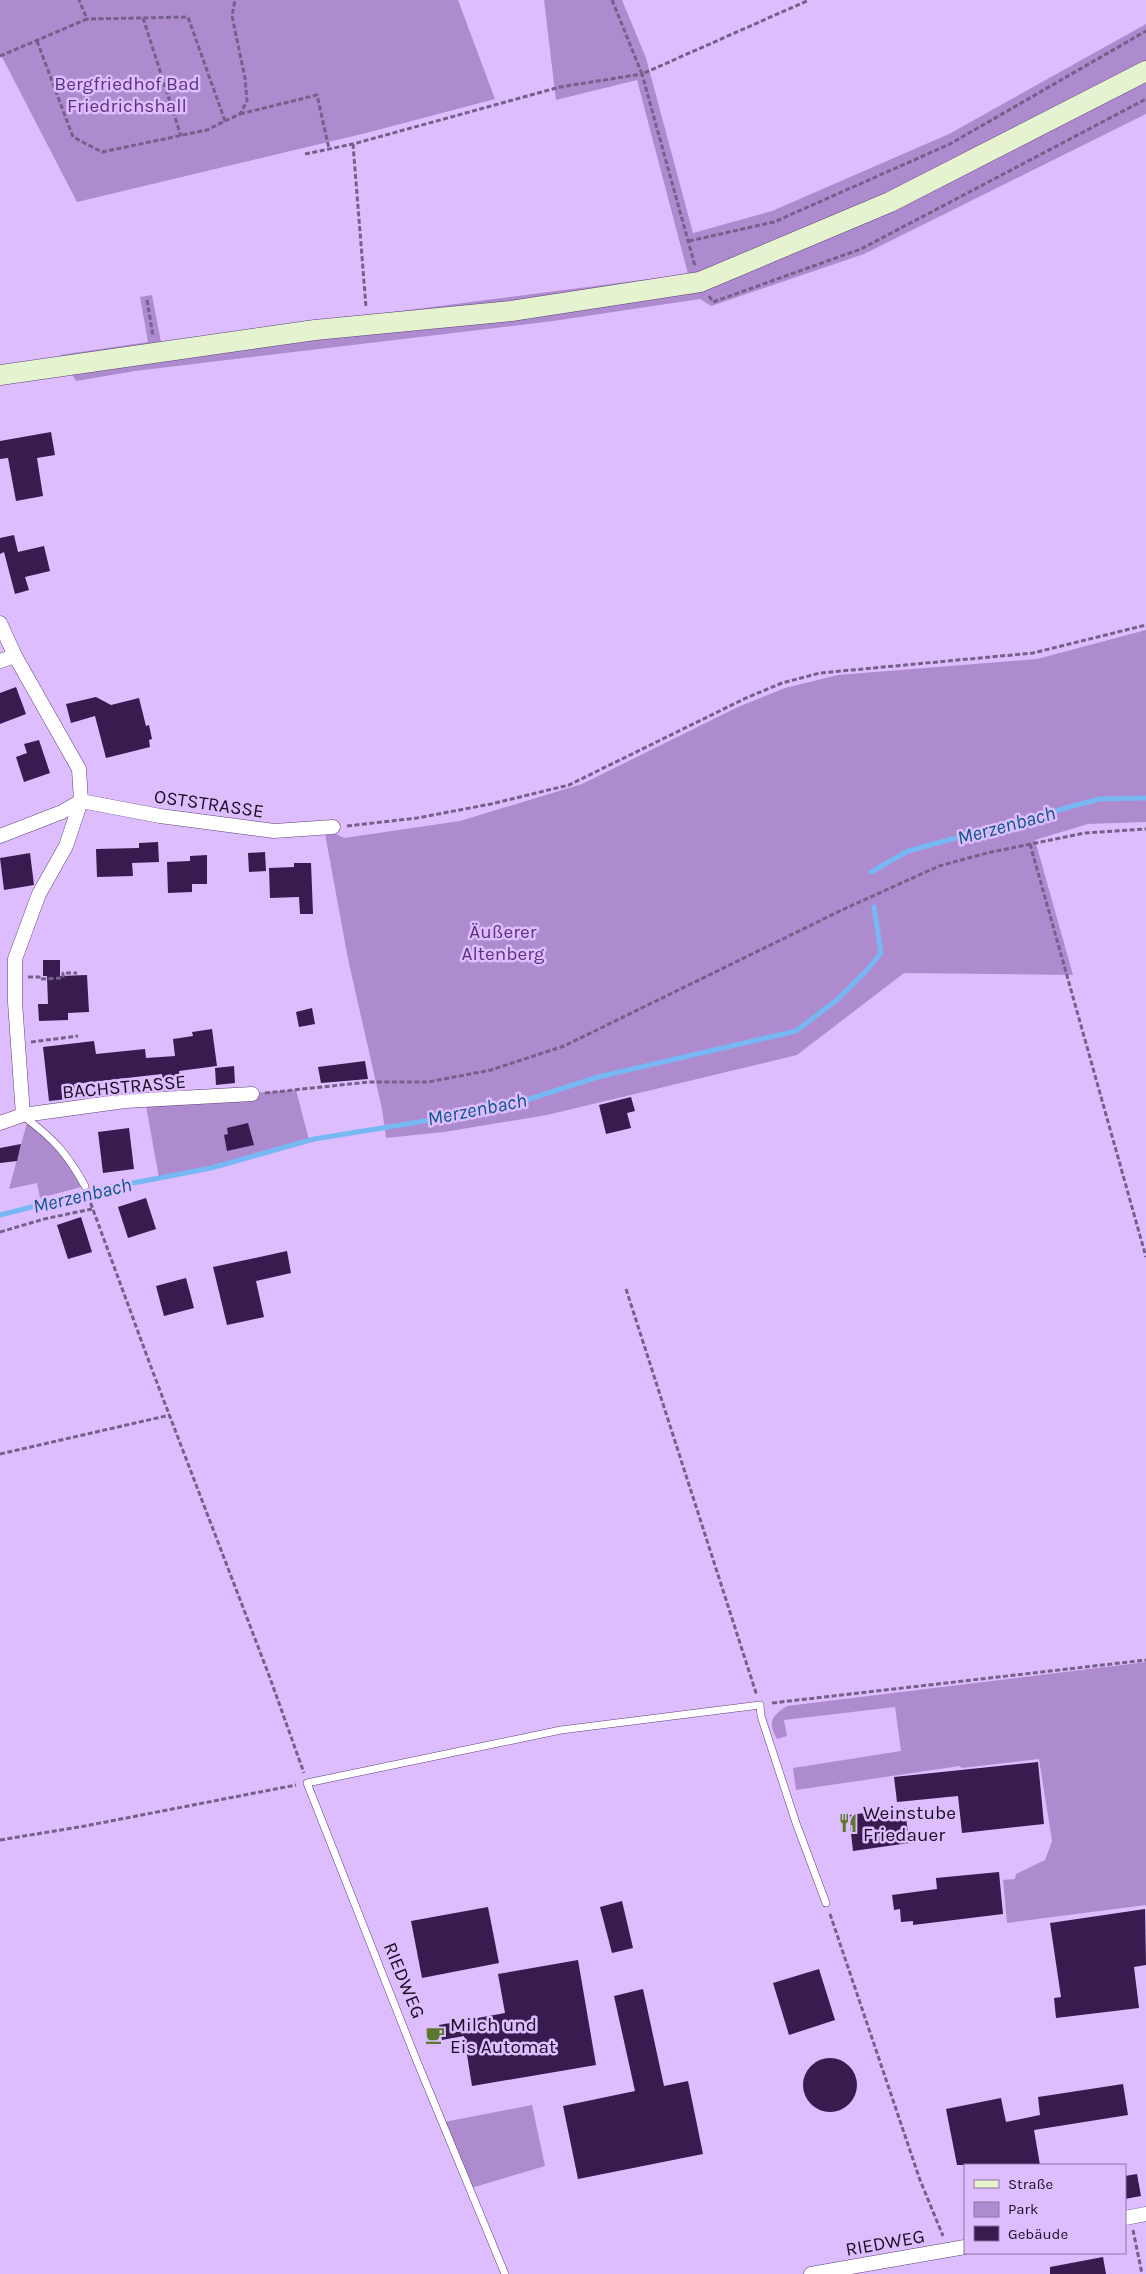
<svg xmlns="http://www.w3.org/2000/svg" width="1146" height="2274" font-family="Karla,sans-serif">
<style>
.green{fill:#ae8bcf}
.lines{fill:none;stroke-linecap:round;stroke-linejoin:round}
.stream{stroke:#77b8f4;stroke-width:5}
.building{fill:#391b50}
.service-casing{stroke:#5e4078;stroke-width:8}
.minor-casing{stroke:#5e4078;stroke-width:15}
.secondary-casing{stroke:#5e4078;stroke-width:21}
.path{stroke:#756089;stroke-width:3;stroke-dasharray:5 2.5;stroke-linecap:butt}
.service{stroke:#fff;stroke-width:7}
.minor{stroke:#fff;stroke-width:14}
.secondary{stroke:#e5f3d0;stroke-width:20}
.labels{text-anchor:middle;stroke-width:5;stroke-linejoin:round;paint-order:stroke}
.park-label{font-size:19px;fill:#5f3084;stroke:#ddbdfd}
.street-label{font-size:19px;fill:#190d23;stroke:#ddbdfd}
.poi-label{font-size:19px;fill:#190d23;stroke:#ddbdfd;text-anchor:start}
.water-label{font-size:20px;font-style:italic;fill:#0a568c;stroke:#ddbdfd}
</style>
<rect width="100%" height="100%" fill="#ddbdfd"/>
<g class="green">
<path d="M 0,0 L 458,0 L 495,99 L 366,133 L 77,202 L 0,53 Z"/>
<path d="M 544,0 L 622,0 L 646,58 L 693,233 L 772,211 L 949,134 L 1146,24 L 1146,114 L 864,254 L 711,306 L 700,299 L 553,321 L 135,371 L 76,381 L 60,355 L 148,342 L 140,297 L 152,295 L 161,342 L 688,274 L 637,80 L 556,100 Z"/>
<path d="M 1146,630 L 1146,822 L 1088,824 L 1035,840 L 1073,975 L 904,973 L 797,1055 L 547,1115 L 444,1132 L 386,1138 L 382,1109 L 348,959 L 324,828 L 344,838 L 460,821 L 582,784 L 738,707 L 785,688 L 838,675 L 1037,659 Z"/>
<path d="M 296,1090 L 309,1140 L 211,1168 L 159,1178 L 145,1100 Z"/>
<path d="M 28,1119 L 50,1136 L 85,1186 L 40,1198 L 37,1183 L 9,1189 Z"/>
<path d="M 1146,1662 L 1146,1905 L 1007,1923 L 1003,1880 L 1015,1879 L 1016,1874 L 1045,1860 L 1052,1841 L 1039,1759 L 961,1768 L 960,1766 L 796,1790 L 793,1768 L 901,1751 L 895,1707 L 784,1720 L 787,1736 L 777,1739 C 767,1721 772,1716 787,1706 Z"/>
<path d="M 532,2105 L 545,2166 L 471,2188 L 444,2122 Z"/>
</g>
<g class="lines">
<g class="stream">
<path d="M 871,872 L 908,851 L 1099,799 L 1146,798"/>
<path d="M 0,1215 L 102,1189 L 211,1168 L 314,1139 L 419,1122 L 517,1103 L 598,1077 L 796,1031 L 838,999 L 867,970 L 881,953 L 874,907"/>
</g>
</g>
<g class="building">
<path d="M 51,432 L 55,455 L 37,458 L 43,496 L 16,501 L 8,458 L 0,459 L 0,441 Z"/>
<path d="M 14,535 L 18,552 L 44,546 L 50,571 L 25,577 L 29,590 L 15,594 L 4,552 L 0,554 L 0,538 Z"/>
<path d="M 16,687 L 26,714 L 0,724 L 0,693 Z"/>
<path d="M 96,697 L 111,705 L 139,698 L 146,726 L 149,725 L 152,739 L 149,740 L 150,747 L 106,758 L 95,716 L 71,723 L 66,704 Z"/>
<path d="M 39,740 L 50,773 L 24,782 L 16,757 L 27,753 L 24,744 Z"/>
<path d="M 158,842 L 159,862 L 132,863 L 133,876 L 97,877 L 96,849 L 139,848 L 139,843 Z"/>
<path d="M 265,852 L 266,871 L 249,872 L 248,853 Z"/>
<path d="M 30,853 L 34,885 L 4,890 L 0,858 Z"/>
<path d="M 207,855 L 207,884 L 192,884 L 192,892 L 168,893 L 167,862 L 190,861 L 190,856 Z"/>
<path d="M 294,863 L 311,863 L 313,914 L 300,914 L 299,897 L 270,898 L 269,868 L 294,867 Z"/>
<path d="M 43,960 L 60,960 L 60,976 L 87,975 L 89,1012 L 68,1013 L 68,1020 L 39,1021 L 38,1004 L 48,1004 L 47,976 L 43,976 Z"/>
<path d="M 312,1008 L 315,1024 L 299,1027 L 296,1012 Z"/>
<path d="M 212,1029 L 217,1066 L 179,1071 L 182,1089 L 164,1090 L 162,1074 L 74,1084 L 76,1098 L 49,1101 L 43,1047 L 94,1041 L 96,1054 L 145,1049 L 146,1058 L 175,1056 L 173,1039 L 193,1036 L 192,1032 Z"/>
<path d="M 365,1061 L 368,1079 L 321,1083 L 318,1067 Z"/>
<path d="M 234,1066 L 235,1083 L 216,1085 L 215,1068 Z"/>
<path d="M 631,1097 L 635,1111 L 627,1113 L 631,1128 L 606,1134 L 599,1105 Z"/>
<path d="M 248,1123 L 254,1145 L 227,1151 L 224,1135 L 228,1134 L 227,1128 Z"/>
<path d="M 129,1128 L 134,1169 L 103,1173 L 98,1132 Z"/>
<path d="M 21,1144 L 17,1161 L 0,1163 L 0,1148 Z"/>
<path d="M 146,1198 L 156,1229 L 128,1238 L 118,1207 Z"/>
<path d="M 81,1217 L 92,1252 L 68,1259 L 57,1225 Z"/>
<path d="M 287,1251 L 291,1273 L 256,1281 L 264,1317 L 227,1325 L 213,1267 Z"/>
<path d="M 186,1278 L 194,1308 L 164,1316 L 156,1286 Z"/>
<path d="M 1038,1762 L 1044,1824 L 962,1833 L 958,1796 L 897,1802 L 894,1777 Z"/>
<path d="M 905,1808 L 909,1843 L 853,1851 L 849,1815 Z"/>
<path d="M 999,1872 L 1003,1914 L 913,1925 L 913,1921 L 901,1922 L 900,1909 L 894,1910 L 892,1895 L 937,1889 L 936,1878 Z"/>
<path d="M 622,1901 L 633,1948 L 612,1953 L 600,1907 Z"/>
<path d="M 488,1907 L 499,1963 L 422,1978 L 411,1921 Z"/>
<path d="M 1145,1909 L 1146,1965 L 1134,1967 L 1139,2008 L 1056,2018 L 1054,1998 L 1061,1997 L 1050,1923 Z"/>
<path d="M 578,1960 L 596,2065 L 472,2086 L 464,2036 L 442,2040 L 439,2025 L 505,2013 L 498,1974 Z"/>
<path d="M 819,1969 L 835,2020 L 789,2035 L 773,1983 Z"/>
<path d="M 643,1989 L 664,2086 L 688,2081 L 703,2154 L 578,2179 L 563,2106 L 635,2091 L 614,1996 Z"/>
<circle cx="830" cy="2085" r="27"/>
<path d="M 1123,2084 L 1128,2115 L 1034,2130 L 1040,2165 L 957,2165 L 946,2109 L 1001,2098 L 1006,2122 L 1040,2115 L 1038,2097 Z"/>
<path d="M 1137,2174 L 1141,2196 L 1125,2199 L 1125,2176 Z"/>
<path d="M 1103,2257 L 1106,2274 L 1050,2274 L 1050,2267 Z"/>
</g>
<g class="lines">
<g class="service-casing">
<g id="service">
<path d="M 23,1116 C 53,1138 67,1153 85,1186"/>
<path d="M 505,2274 L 416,2059 L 307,1783 L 561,1730 L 760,1705 L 761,1716 L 796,1823 L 826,1903"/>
</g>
</g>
<g class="minor-casing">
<g id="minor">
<path d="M 0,623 L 15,656 L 79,769 L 81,801 L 66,846 L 39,894 L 15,959 L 15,1002 L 23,1115"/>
<path d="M 0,661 L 15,656"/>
<path d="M 0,836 L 62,812 L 81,801 L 160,816 L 274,831 L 333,827"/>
<path d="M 0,1123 L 23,1115 L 125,1101 L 252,1094"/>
<path d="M 1125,2218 L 1146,2214"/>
<path d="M 811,2274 L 965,2247"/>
</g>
</g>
<g class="secondary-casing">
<path id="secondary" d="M 0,375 L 315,330 L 511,311 L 700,282 L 890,202 L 1146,71"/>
</g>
<g class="path">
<path d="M 612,0 L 642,74 L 809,0"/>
<path d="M 143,18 L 181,136"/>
<path d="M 37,41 L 73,137 L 102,152 L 207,130 L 225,121 L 188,17 L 87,19"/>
<path d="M 0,56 L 87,19 L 79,0"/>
<path d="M 240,114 L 317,95 L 329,149"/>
<path d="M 225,121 L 240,114 L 247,101 L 245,78 L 232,16 L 235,0"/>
<path d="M 353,144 L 366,307"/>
<path d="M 305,154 L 353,144 L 560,87 L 642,74 L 695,266"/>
<path d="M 689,241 L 774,222 L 950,144 L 1146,31"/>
<path d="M 709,296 L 713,302 L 861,249 L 1146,99"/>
<path d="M 147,300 L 153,336"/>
<path d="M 347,826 L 417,818 L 491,804 L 569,785 L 746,698 L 782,683 L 820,673 L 1033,653 L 1146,625"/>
<path d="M 1030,844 L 1146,1257"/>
<path d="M 28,977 L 41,977 L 41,979 L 63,978 L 63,973 L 77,973"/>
<path d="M 31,1042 L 78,1036"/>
<path d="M 265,1093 L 369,1082 L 428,1082 L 491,1070 L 564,1046 L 844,909 L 939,866 L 987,853 L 1085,833 L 1146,829"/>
<path d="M 88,1196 L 151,1367 L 270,1678 L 304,1773"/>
<path d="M 0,1232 L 44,1219 L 92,1209"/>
<path d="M 626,1289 L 757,1696"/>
<path d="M 0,1454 L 170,1415"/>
<path d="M 772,1703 L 1146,1660"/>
<path d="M 0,1840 L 85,1826 L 296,1785"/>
<path d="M 830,1914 L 920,2180 L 943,2236"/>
<path d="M 1133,2230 L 1142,2274"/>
</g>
<use href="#service" class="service"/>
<use href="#minor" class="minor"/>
<use href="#secondary" class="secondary"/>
</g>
<defs>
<g id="restaurant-bare" transform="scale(1.5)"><path d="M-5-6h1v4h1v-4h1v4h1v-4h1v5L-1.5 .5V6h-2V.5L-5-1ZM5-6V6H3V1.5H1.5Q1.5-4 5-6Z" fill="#5b782d" stroke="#ddbdfd" stroke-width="2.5" paint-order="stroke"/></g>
<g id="cafe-bare" transform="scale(1.5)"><path d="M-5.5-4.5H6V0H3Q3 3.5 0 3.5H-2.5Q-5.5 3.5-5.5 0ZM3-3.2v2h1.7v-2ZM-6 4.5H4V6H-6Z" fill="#5b782d" stroke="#ddbdfd" stroke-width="2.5" paint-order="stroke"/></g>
</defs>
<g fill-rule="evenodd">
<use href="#restaurant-bare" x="848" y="1823"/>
<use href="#cafe-bare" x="435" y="2035"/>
</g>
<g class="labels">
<g class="park-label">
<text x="127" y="90">Bergfriedhof Bad<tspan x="127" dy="22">Friedrichshall</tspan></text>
<text x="503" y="938">Äußerer<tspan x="503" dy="22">Altenberg</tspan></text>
</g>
<g class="street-label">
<text transform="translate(209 803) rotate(8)" y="7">OSTSTRASSE</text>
<text transform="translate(124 1086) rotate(-5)" y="7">BACHSTRASSE</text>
<text transform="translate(405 1980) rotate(68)" y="7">RIEDWEG</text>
<text transform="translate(885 2242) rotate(-10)" y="7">RIEDWEG</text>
</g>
<g class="poi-label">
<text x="863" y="1819">Weinstube<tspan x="863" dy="22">Friedauer</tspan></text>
<text x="450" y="2031">Milch und<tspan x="450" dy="22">Eis Automat</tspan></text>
</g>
<g class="water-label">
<text transform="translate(1006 825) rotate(-15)" y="7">Merzenbach</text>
<text transform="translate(477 1109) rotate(-11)" y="7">Merzenbach</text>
<text transform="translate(82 1195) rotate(-13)" y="7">Merzenbach</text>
</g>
</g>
<rect x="964" y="2164" width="162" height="90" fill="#ddbdfd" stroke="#8f77a6"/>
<rect x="974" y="2180" width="25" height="8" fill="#e5f3d0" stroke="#8f77a6"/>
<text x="1008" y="2189" font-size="15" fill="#190d23">Straße</text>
<rect x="974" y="2202" width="25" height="15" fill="#ae8bcf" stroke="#8f77a6"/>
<text x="1008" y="2214" font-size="15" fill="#190d23">Park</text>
<rect x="974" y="2226" width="25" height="15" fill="#391b50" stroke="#8f77a6"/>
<text x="1008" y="2239" font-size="15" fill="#190d23">Gebäude</text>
</svg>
